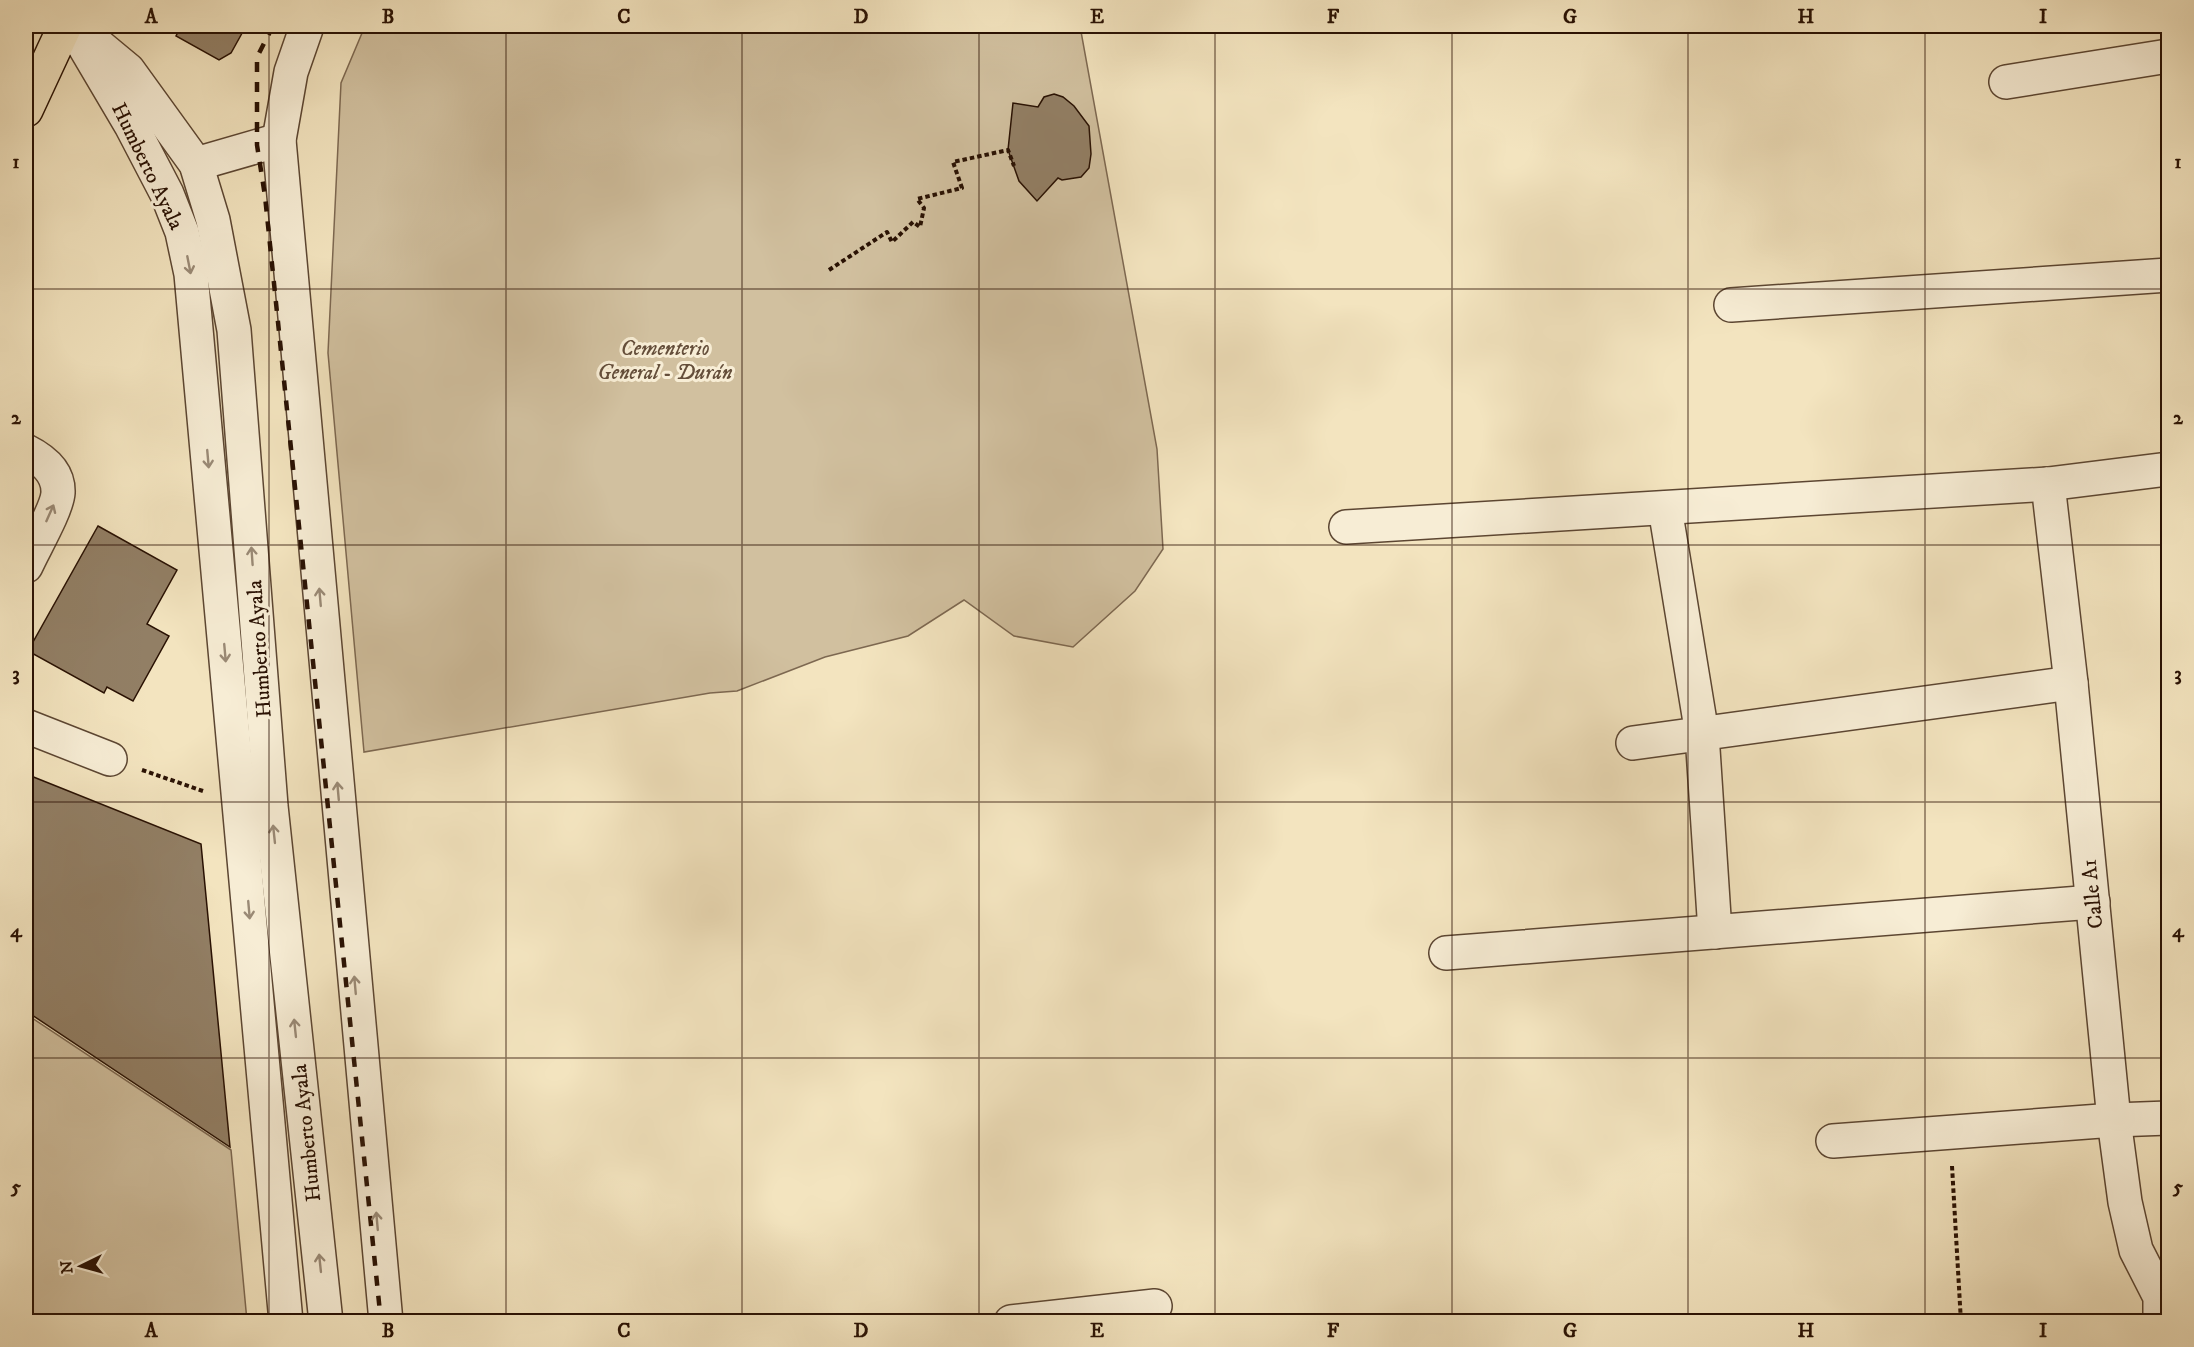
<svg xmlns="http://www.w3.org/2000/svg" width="2194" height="1347" font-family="'IM FELL DW Pica',serif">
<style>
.green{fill:#d1c09f;stroke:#7d6851;stroke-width:1.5}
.building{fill:#927f65;stroke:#291103;stroke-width:1.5}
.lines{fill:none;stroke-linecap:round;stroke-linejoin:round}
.minor-casing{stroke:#5c4632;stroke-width:36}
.major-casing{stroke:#291103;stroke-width:36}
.path{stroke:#291103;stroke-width:4;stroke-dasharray:4.5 3;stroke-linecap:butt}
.minor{stroke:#f7edd5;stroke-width:33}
.major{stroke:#f3e4bf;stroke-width:33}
.rail{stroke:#291103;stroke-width:4.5;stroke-dasharray:10 10;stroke-linecap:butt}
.oneway{stroke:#9a8a76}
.grid{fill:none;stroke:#291103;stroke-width:1.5;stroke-opacity:0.55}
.labels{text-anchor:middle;stroke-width:6;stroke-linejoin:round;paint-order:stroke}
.street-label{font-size:21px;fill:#291103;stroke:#f7edd5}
.park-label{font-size:21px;font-style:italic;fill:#644e3a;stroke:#f7edd5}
.neatline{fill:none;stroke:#291103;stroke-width:2}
.grid-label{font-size:20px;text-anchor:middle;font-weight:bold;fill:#291103}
</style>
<rect width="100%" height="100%" fill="#f3e4bf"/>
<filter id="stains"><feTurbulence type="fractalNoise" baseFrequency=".00333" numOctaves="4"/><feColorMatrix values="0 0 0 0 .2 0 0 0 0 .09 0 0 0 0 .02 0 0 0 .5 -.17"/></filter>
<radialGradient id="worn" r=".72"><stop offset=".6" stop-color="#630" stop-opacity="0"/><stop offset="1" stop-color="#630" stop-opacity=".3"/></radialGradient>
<g class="green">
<path d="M 365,26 L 1080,26 L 1157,449 L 1163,549 L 1135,591 L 1073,647 L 1014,636 L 964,600 L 908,636 L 825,657 L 737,691 L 710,693 L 364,752 L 328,353 L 341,83 Z"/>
<path d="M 26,1014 L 231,1150 L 247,1321 L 26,1321 Z"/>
</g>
<g class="building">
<path d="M 181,26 L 246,26 L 231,53 L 219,60 L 176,36 Z"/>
<path d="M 1054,94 L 1063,97 L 1074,106 L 1089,126 L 1091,154 L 1089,168 L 1081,177 L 1062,180 L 1058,178 L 1037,201 L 1019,181 L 1008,150 L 1013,103 L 1038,107 L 1044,97 Z"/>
<path d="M 98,526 L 177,570 L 147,624 L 169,636 L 133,701 L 107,687 L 104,693 L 28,651 Z"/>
<path d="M 26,774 L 201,844 L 230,1147 L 26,1011 Z"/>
</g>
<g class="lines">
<g class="minor-casing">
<g id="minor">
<path d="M 75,26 L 128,70 L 196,164 L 213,220 L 234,330 L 271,806 L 326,1322"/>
<path d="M 307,26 L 291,72 L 279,140 L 386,1322"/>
<path d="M 82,42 L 131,125 L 167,194 L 182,232 L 191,274 L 286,1322"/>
<path d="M 2006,82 L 2168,56"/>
<path d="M 196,164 L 279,140"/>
<path d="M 1731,305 L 2168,275"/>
<path d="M 26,451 C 42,459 59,472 58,493 C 57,509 33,550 26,566"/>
<path d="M 2048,484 L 2071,683 L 2114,1120 L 2125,1202 L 2136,1250 L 2160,1297 L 2160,1322"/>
<path d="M 1665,508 L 1702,734 L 1715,932"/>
<path d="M 1346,527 L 2048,484 L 2168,469"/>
<path d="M 26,726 L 110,759"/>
<path d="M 1633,743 L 2071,683"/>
<path d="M 1446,953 L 2093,902"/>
<path d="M 1833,1141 L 2114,1120 L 2168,1118"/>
<path d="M 1011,1322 L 1155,1306"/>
</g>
</g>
<g class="major-casing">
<path id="major" d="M 26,110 L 65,26"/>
</g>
<g class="path">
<path d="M 829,270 L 887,232 L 892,242 L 913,222 L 920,227 L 924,208 L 917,199 L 962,188 L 953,162 L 1008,150 L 1014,166"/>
<path d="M 142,770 L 203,791"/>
<path d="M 1952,1166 L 1961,1322"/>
</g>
<use href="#minor" class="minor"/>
<use href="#major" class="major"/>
<path class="rail" d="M 273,26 L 257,57 L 257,145 L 265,196 L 381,1322"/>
</g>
<defs><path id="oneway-shaft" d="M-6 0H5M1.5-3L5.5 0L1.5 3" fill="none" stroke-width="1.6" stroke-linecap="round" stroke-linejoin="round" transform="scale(1.5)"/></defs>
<g class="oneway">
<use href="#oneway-shaft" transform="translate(189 265) rotate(79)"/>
<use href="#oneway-shaft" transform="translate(208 459) rotate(85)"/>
<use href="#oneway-shaft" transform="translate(50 513) rotate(-66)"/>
<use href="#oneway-shaft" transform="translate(252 556) rotate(-94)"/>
<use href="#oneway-shaft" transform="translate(320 597) rotate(-95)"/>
<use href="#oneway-shaft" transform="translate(225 653) rotate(85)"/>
<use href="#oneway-shaft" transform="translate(338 791) rotate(-95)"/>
<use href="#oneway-shaft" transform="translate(274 834) rotate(-96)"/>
<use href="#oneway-shaft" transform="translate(249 910) rotate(85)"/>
<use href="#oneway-shaft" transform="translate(355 985) rotate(-95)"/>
<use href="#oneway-shaft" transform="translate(295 1028) rotate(-96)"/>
<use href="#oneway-shaft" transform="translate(377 1221) rotate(-95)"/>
<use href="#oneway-shaft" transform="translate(320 1263) rotate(-96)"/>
</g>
<path class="grid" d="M 269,26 L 269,1322M 506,26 L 506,1322M 742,26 L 742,1322M 979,26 L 979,1322M 1215,26 L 1215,1322M 1452,26 L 1452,1322M 1688,26 L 1688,1322M 1925,26 L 1925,1322M 26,289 L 2168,289M 26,545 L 2168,545M 26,802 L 2168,802M 26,1058 L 2168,1058"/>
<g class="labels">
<g class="street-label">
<text transform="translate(148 166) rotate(64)" y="7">Humberto Ayala</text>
<text transform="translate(259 649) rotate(-94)" y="7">Humberto Ayala</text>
<text transform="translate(2092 894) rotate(-96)" y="7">Calle A1</text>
<text transform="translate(306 1133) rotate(-96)" y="7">Humberto Ayala</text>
</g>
<g class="park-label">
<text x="665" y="355">Cementerio<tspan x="665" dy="24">General - Durán</tspan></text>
</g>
</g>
<rect width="2194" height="1347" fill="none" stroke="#f3e4bf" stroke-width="66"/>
<g transform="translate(81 1266) rotate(265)" stroke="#f7edd5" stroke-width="4.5" paint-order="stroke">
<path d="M0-4.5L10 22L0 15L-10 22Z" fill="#291103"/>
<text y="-9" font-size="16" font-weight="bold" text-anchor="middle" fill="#291103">N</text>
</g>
<rect x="33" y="33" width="2128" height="1281" class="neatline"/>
<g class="grid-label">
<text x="151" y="23">A</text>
<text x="388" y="23">B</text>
<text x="624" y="23">C</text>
<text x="861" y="23">D</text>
<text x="1097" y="23">E</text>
<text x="1333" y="23">F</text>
<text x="1570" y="23">G</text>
<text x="1806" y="23">H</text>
<text x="2043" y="23">I</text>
<text x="16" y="168">1</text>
<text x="2178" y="168">1</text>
<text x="16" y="424">2</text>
<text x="2178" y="424">2</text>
<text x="16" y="680">3</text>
<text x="2178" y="680">3</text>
<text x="16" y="937">4</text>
<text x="2178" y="937">4</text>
<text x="16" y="1193">5</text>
<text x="2178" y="1193">5</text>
<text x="151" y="1337">A</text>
<text x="388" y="1337">B</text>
<text x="624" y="1337">C</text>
<text x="861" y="1337">D</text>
<text x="1097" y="1337">E</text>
<text x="1333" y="1337">F</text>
<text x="1570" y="1337">G</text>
<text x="1806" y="1337">H</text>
<text x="2043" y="1337">I</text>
</g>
<rect width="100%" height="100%" filter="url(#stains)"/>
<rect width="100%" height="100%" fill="url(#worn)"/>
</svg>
